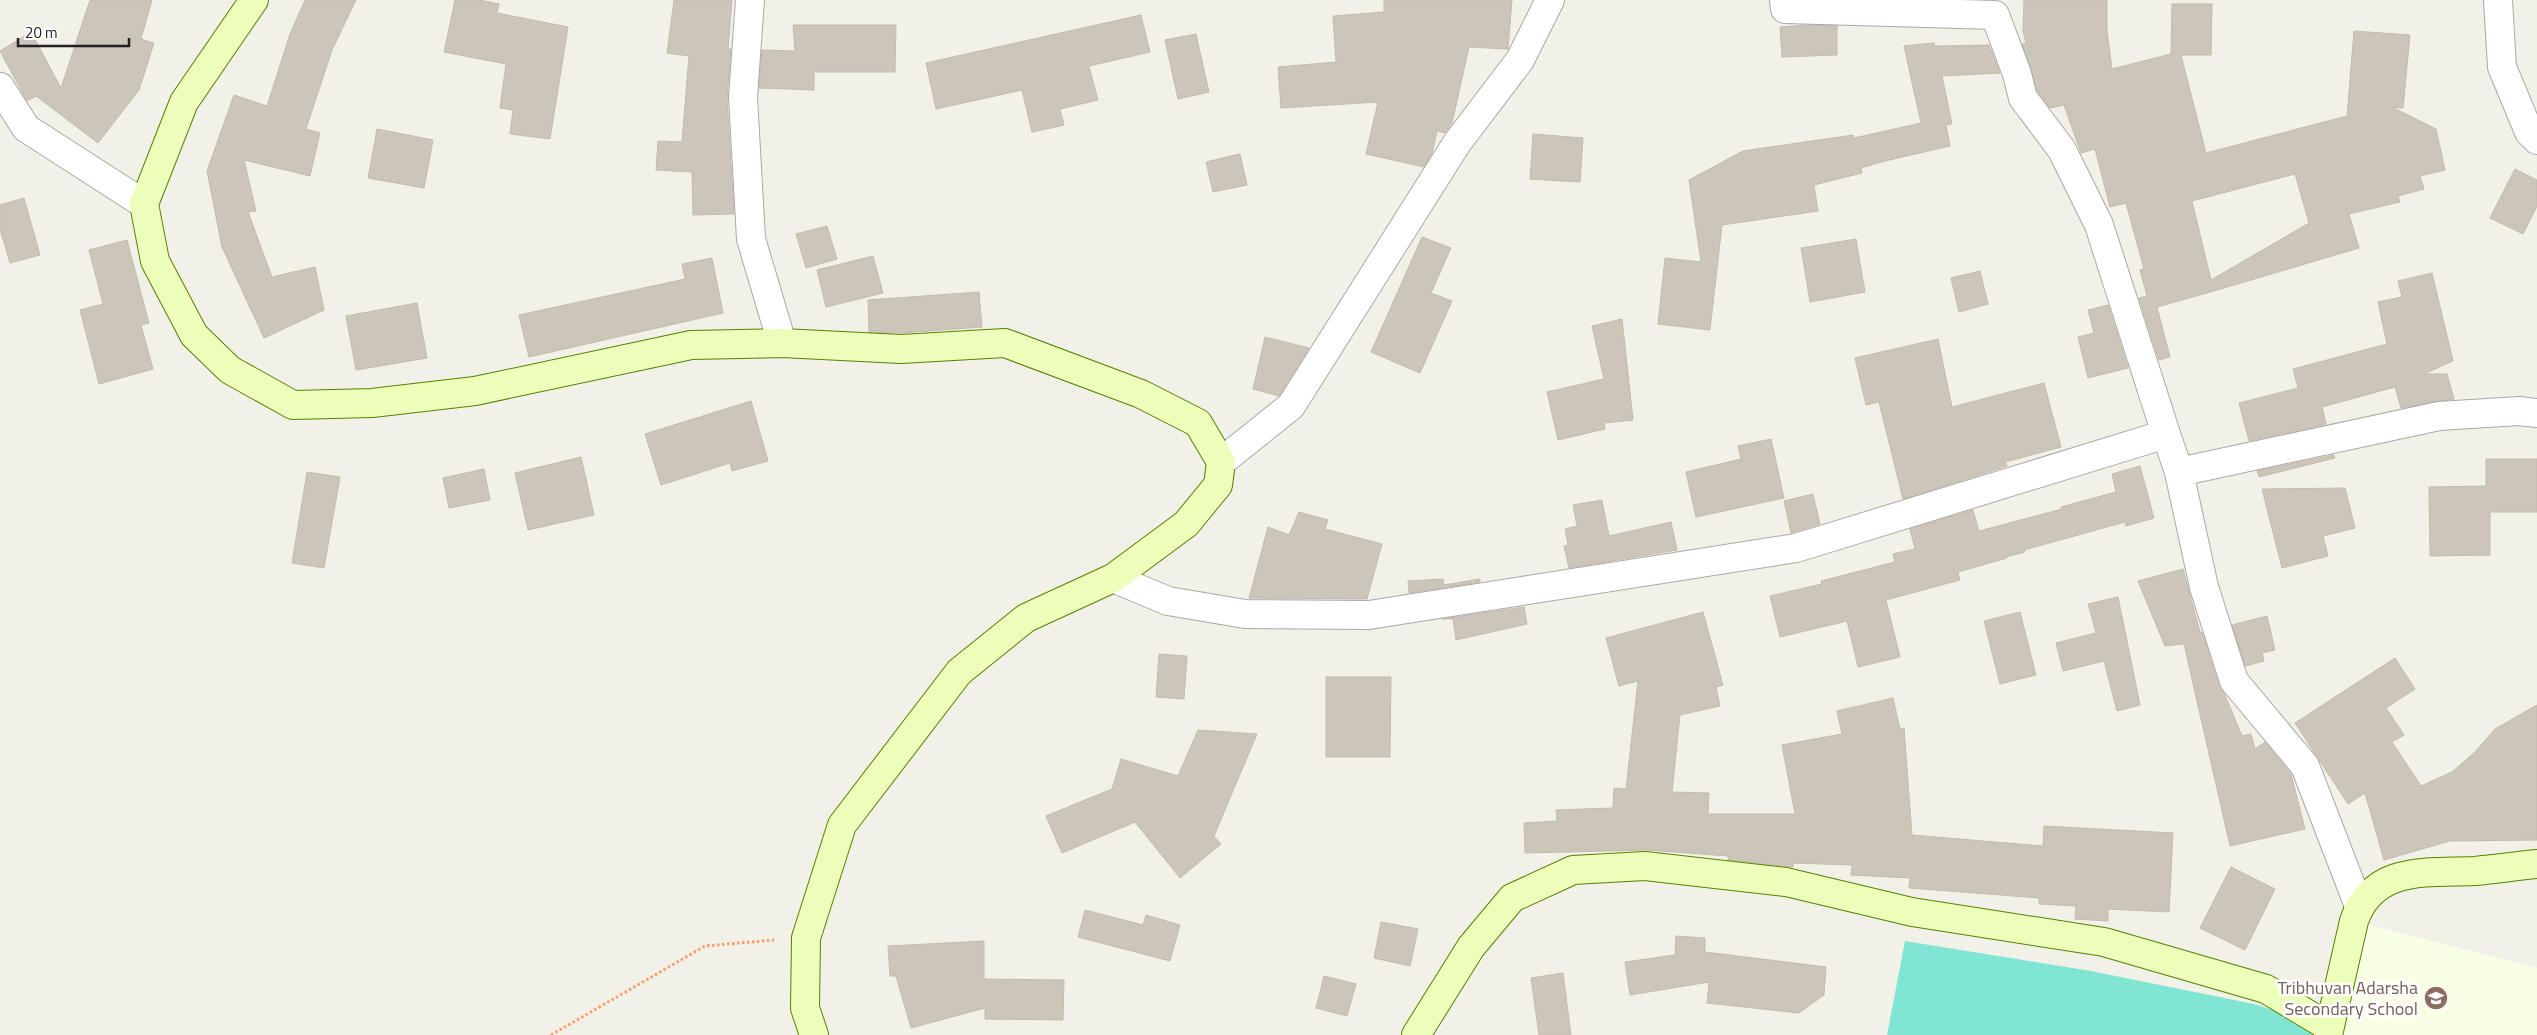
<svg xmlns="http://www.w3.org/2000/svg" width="2537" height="1035" font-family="'Titillium Web',sans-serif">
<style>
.education{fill:#f9ffe4}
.pitch{fill:#81e5d4}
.building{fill:#cbc5ba;stroke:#c5bba9;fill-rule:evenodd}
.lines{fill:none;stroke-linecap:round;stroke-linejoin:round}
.minor-casing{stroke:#a8a8a8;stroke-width:30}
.secondary-casing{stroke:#578100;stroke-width:30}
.path{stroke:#ff9b6c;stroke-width:3;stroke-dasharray:2.5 2.5;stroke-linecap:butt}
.minor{stroke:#fff;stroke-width:28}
.secondary{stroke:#ecfeba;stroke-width:28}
.labels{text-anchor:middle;stroke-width:5;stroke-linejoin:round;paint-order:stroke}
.education-label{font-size:18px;fill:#785e54;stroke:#fff;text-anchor:end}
</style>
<rect width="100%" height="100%" fill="#f2f1e8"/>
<path class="education" d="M 2354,921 L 2537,968 L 2537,1035 L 2328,1035 Z"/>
<path class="pitch" d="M 1905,941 L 2091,971 L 2254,1004 L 2329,1027 L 2328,1035 L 1887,1035 Z"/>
<g class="building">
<path d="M 90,0 L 152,0 L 141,39 L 154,43 L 139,90 L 98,143 L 36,96 L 27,101 L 0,51 L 31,32 L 61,88 Z"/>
<path d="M 305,0 L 356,0 L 332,50 L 306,129 L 320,133 L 310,176 L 244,160 L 256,211 L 248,212 L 272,277 L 315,267 L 324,310 L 264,338 L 222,247 L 207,171 L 234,95 L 267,106 L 290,34 Z"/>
<path d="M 455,0 L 480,0 L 499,4 L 497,13 L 568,27 L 550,139 L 510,134 L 513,110 L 500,108 L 506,64 L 444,52 Z"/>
<path d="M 674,0 L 732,0 L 728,49 L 731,49 L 727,98 L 734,214 L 693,215 L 692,172 L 656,170 L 658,141 L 682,142 L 689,56 L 667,53 Z"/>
<path d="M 1384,0 L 1512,0 L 1508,49 L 1469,47 L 1452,123 L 1445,133 L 1437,131 L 1432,153 L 1424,167 L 1366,154 L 1378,102 L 1281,108 L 1278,67 L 1336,62 L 1333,16 L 1384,12 Z"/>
<path d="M 2024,0 L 2107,0 L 2107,30 L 2112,69 L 2171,54 L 2172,4 L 2212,4 L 2211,55 L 2181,55 L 2206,153 L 2347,116 L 2354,31 L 2410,35 L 2403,108 L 2392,107 L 2436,129 L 2445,170 L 2420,176 L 2424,189 L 2398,196 L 2400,202 L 2349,214 L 2359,248 L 2214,291 L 2213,288 L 2214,291 L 2157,307 L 2170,357 L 2159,360 L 2139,298 L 2147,296 L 2140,270 L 2144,269 L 2126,203 L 2110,207 L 2095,149 L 2081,153 L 2064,105 L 2050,108 L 2037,91 L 2022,44 L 2026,43 L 2023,31 ZM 2295,174 L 2309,223 L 2211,280 L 2192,201 Z"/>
<path d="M 1141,15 L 1150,52 L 1089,66 L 1098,100 L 1060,109 L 1064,125 L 1032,132 L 1022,90 L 936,109 L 926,63 Z"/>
<path d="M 793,25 L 896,25 L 895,72 L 814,72 L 814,90 L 759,88 L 762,50 L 795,51 Z"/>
<path d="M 1809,25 L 1837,26 L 1837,55 L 1782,57 L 1780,27 Z"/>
<path d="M 1196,34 L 1209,92 L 1178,99 L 1165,40 Z"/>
<path d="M 1934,43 L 1935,46 L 1989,45 L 2000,73 L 1942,76 L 1952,124 L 1946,125 L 1950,146 L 1885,161 L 1861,168 L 1862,173 L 1814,185 L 1818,211 L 1722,225 L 1710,330 L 1658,324 L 1665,258 L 1701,262 L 1689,180 L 1743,151 L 1853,135 L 1854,138 L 1921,123 L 1904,46 Z"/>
<path d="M 377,129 L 433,140 L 424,188 L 368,178 Z"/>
<path d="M 1533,134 L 1583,138 L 1580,182 L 1530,179 Z"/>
<path d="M 1240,154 L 1247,185 L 1213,192 L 1206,162 Z"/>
<path d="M 2515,169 L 2537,180 L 2537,206 L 2523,234 L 2490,218 Z"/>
<path d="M 24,198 L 40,255 L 10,263 L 0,229 L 0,205 Z"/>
<path d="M 827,226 L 837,259 L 806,268 L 796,234 Z"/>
<path d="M 1422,237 L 1451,248 L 1431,293 L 1452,301 L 1420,373 L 1371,352 Z"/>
<path d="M 1856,239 L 1865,292 L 1810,302 L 1801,248 Z"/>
<path d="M 127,240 L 149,323 L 141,325 L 153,369 L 99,384 L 80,310 L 103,304 L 89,250 Z"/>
<path d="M 873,256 L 883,293 L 826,307 L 817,270 Z"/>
<path d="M 712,258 L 723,313 L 529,357 L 519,315 L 685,279 L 682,264 Z"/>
<path d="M 1980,271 L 1988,304 L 1959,312 L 1951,278 Z"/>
<path d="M 2432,273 L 2453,361 L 2424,374 L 2447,374 L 2454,399 L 2401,408 L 2395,387 L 2322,407 L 2326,424 L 2249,441 L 2239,403 L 2298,388 L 2293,369 L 2387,344 L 2378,302 L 2402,297 L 2398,281 Z"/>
<path d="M 979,292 L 982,327 L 901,333 L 869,332 L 868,300 Z"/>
<path d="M 417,303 L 427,358 L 356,370 L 346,316 Z"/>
<path d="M 2108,305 L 2128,368 L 2088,378 L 2078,337 L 2094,333 L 2088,310 Z"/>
<path d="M 1622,319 L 1633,420 L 1604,423 L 1605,429 L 1558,440 L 1547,392 L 1604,379 L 1592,326 Z"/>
<path d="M 1265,337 L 1309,348 L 1279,396 L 1253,389 Z"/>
<path d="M 1938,339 L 1952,407 L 2044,383 L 2061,447 L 2005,462 L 2007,466 L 1903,499 L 1879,402 L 1866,405 L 1855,358 Z"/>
<path d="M 751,401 L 768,461 L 732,471 L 730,463 L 661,485 L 645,434 Z"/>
<path d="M 1771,439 L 1784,498 L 1696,517 L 1686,472 L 1741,459 L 1738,446 Z"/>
<path d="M 2334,455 L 2335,458 L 2259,477 L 2257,471 Z"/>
<path d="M 581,457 L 594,515 L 528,530 L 515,473 Z"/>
<path d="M 2486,459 L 2537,459 L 2537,512 L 2490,512 L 2490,555 L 2430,556 L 2429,487 L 2486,486 Z"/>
<path d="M 2140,466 L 2154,518 L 2126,526 L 2125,522 L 2024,550 L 2025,552 L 2006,557 L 2007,558 L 1958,572 L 1960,580 L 1886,600 L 1900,657 L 1858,667 L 1847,621 L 1780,637 L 1770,596 L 1822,584 L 1821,581 L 1895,562 L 1893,554 L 1915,549 L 1910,529 L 1973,510 L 1979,531 L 2062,509 L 2061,507 L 2116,492 L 2112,474 Z"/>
<path d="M 484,469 L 490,500 L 449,508 L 443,478 Z"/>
<path d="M 307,472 L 340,477 L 324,568 L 292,563 Z"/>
<path d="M 2345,488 L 2355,528 L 2323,536 L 2328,556 L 2282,568 L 2262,489 Z"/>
<path d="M 1813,494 L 1820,524 L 1791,533 L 1784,501 Z"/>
<path d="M 1602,500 L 1609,536 L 1671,522 L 1677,550 L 1569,568 L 1564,546 L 1568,545 L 1565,529 L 1577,526 L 1573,505 Z"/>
<path d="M 1299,512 L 1328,520 L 1325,529 L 1382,544 L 1367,599 L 1249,598 L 1268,527 L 1289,535 Z"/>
<path d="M 2183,569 L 2200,632 L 2202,632 L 2219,686 L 2225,695 L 2242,736 L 2251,734 L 2255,749 L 2265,742 L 2291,774 L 2305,829 L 2230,846 L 2184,644 L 2165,646 L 2138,581 Z"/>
<path d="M 1443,579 L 1444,585 L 1480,579 L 1480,582 L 1409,593 L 1408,581 Z"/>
<path d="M 2118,597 L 2140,705 L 2117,711 L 2104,661 L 2063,671 L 2056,643 L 2096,633 L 2088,604 Z"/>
<path d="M 1524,607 L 1527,624 L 1456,640 L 1453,619 L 1442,619 Z"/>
<path d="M 1703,612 L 1723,685 L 1716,687 L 1720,706 L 1680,715 L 1672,792 L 1709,793 L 1708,814 L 1795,814 L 1782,745 L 1842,734 L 1837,711 L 1893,698 L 1900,729 L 1904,728 L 1912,835 L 2043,846 L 2044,826 L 2173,833 L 2169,912 L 2108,909 L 2108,921 L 2075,919 L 2076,906 L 2039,904 L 2039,898 L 1909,888 L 1910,878 L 1851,875 L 1852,865 L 1793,863 L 1793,867 L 1791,867 L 1728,860 L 1728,856 L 1647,850 L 1525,853 L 1524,823 L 1557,821 L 1556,810 L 1613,808 L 1614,788 L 1626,789 L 1638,681 L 1619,686 L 1606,638 Z"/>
<path d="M 2020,612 L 2036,675 L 2000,684 L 1984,621 Z"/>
<path d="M 2267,616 L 2275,650 L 2262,653 L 2264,661 L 2245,666 L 2232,625 Z"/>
<path d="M 1159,654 L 1187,656 L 1184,699 L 1156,697 Z"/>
<path d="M 2395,658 L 2415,689 L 2386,708 L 2404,735 L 2392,742 L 2421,786 L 2452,772 L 2475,752 L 2495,729 L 2537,705 L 2537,840 L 2450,841 L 2384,860 L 2365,793 L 2348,804 L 2295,723 Z"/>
<path d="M 1326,677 L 1391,677 L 1390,757 L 1326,757 Z"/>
<path d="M 1198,730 L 1257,734 L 1214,836 L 1221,844 L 1180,878 L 1135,822 L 1062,853 L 1046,816 L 1112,789 L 1121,759 L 1178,776 Z"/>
<path d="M 2231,867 L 2275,889 L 2245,950 L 2200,928 Z"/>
<path d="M 1085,910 L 1143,925 L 1146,915 L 1180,925 L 1170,961 L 1078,937 Z"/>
<path d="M 1381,922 L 1418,929 L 1410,966 L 1374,958 Z"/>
<path d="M 1676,936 L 1705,938 L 1705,952 L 1826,967 L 1824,995 L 1799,1013 L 1707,1003 L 1709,982 L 1630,995 L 1625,962 L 1675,955 Z"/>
<path d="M 984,941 L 984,979 L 1064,980 L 1063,1020 L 985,1019 L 985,1008 L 911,1028 L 896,976 L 890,976 L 888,946 Z"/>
<path d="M 1563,973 L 1571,1035 L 1539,1035 L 1531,978 Z"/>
<path d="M 1324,976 L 1356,984 L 1347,1016 L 1316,1008 Z"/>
</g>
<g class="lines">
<g class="minor-casing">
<g id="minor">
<path d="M 750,0 L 743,97 L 751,239 L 782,343"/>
<path d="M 1784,0 L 1785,9 L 1995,15 L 2017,74 L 2023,98 L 2062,150 L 2099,225 L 2166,434"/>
<path d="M 2498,0 L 2502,67 L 2529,132 L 2537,140"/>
<path d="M 0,87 L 26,128 L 144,204"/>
<path d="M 1221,462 L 1291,406 L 1457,143 L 1520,60 L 1550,0"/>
<path d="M 2179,472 L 2439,416 L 2519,411 L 2537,413"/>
<path d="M 1113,578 L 1168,601 L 1245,614 L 1369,615 L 1796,548 L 2166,434 L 2179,472 L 2204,587 L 2234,681 L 2305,766 L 2359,906"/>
</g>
</g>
<g class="secondary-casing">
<g id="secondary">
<path d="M 254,0 L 184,102 L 144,204 L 155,261 L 194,335 L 230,370 L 293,405 L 372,403 L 475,391 L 691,345 L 782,343 L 901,349 L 1005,343 L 1141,394 L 1198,423 L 1221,462 L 1218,485 L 1186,524 L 1113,578 L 1026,618 L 959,672 L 842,825 L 806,938 L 805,1008 L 814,1035"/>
<path d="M 1416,1035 L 1471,947 L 1512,898 L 1573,870 L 1645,866 L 1786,882 L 1912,912 L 2104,942 L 2266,989 L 2329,1027"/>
<path d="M 2328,1035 L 2354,921 C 2373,865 2428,873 2475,871 C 2496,869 2517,866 2537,864"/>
</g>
</g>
<path class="path" d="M 551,1035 L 705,946 L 774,940"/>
<use href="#minor" class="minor"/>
<use href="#secondary" class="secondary"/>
</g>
<defs>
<g id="school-disc" transform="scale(1.25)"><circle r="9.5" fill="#8d6e63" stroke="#fff"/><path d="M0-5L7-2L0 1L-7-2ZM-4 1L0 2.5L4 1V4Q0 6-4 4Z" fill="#fff"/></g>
</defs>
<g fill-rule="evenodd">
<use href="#school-disc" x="2436" y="998"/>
</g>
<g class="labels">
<g class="education-label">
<text x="2418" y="994">Tribhuvan Adarsha<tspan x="2418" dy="21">Secondary School</tspan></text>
</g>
</g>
<path d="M18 38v8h111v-8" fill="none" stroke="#212121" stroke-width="2.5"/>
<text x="25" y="38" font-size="15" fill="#212121" stroke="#ffffff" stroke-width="4" paint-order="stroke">20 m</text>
</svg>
